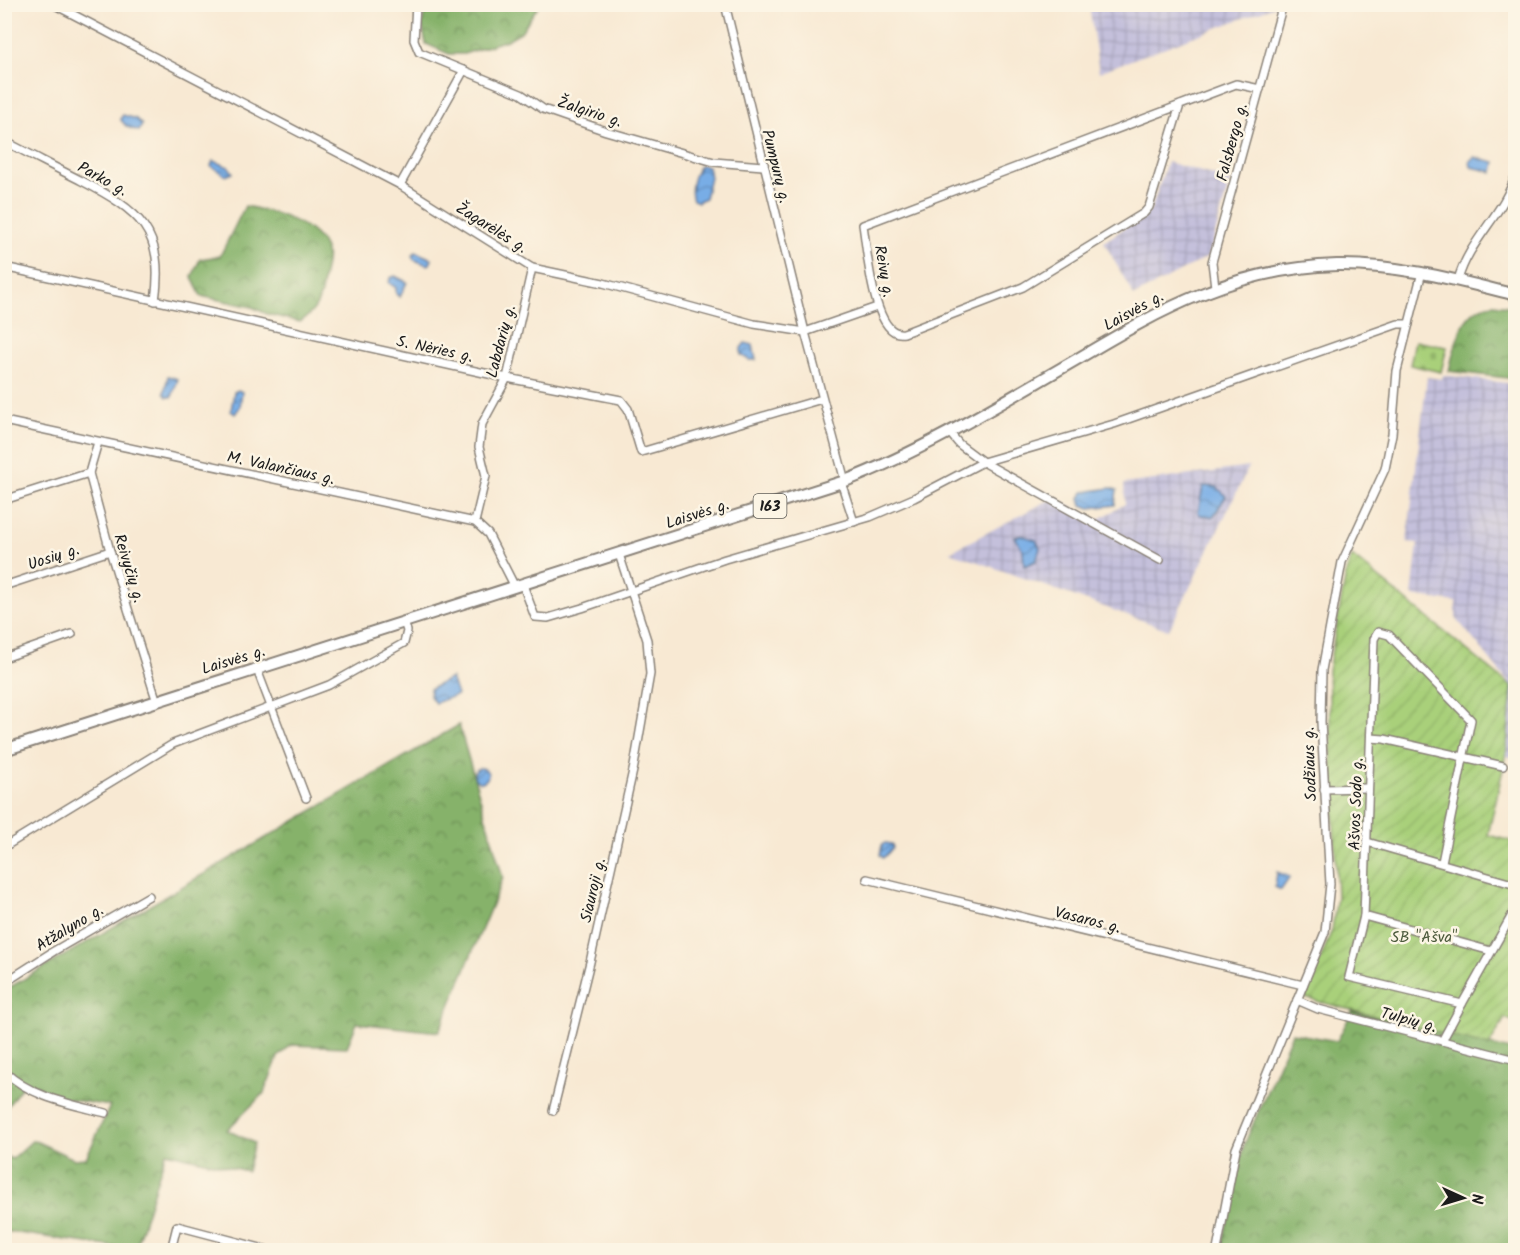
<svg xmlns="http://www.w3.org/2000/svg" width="1520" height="1255" font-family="Kalam,sans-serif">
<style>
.industrial{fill:url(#industrial-grid)}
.forest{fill:url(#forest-crowns);stroke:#516743;stroke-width:1.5}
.cemetery{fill:url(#cemetery-stones);stroke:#62764b;stroke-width:1.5}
.garden{fill:url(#garden-furrows);stroke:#62764b;stroke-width:1.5}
.water{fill:url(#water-waves);stroke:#4a6481;stroke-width:1.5}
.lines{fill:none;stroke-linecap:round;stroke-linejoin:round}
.street-casing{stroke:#8a8278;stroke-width:10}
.primary-casing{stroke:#8a8278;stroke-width:14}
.street{stroke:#fff;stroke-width:7}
.primary{stroke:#fff;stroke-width:10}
.labels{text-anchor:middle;stroke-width:5;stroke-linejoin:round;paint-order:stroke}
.shield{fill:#fcf5e5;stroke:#5f5d58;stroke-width:1.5}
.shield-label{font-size:15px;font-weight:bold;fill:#1c1c1c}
.street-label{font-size:16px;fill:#1c1c1c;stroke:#fcf5e5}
.park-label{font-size:16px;fill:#4d5b3d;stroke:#fcf5e5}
</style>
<defs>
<pattern id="industrial-grid" width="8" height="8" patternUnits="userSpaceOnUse" patternTransform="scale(1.5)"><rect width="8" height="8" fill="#c4c0db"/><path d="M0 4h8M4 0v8" fill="none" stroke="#a8a4bb"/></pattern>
<pattern id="forest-crowns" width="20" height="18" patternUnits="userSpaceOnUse" patternTransform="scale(1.5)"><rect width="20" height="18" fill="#86b26a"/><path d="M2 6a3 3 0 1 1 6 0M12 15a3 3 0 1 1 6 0" fill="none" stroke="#6d9056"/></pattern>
<pattern id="cemetery-stones" width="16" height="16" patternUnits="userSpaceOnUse" patternTransform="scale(1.5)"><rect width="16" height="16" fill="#a9d07a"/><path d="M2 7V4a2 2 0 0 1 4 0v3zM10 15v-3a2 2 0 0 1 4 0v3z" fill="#91b269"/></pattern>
<pattern id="garden-furrows" width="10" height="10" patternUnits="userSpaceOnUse" patternTransform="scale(1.5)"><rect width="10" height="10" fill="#a9d07a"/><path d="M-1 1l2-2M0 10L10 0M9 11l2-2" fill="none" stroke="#91b269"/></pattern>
<pattern id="water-waves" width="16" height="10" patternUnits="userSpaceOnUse" patternTransform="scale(1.5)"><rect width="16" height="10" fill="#78ade6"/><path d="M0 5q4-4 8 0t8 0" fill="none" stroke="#628cba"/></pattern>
</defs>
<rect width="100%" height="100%" fill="#fcf5e5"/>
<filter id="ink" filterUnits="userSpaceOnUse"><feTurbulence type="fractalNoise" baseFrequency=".0167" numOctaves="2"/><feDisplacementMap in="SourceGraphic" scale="12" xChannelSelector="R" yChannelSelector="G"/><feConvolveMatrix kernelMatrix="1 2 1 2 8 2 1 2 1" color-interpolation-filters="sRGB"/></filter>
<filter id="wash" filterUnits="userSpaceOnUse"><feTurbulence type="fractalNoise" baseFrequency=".008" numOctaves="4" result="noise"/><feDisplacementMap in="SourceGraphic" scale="24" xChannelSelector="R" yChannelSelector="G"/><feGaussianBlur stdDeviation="1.35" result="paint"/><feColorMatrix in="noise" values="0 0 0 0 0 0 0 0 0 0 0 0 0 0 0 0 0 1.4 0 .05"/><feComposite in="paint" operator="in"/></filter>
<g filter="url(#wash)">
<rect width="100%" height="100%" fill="#f8e9d3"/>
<g class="industrial">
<path d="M 1089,5 L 1089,4 L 1278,5 L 1099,72 Z"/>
<path d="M 1167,162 L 1230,180 L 1209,256 L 1134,296 L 1104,242 L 1151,210 Z"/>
<path d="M 1443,375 L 1515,384 L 1515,758 L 1506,756 L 1512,687 L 1456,618 L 1456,602 L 1412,596 L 1418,543 L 1407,542 L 1427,377 L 1442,379 Z"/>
<path d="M 1249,467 L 1169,630 L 950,552 L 1055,497 L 1096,521 L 1125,504 L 1124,484 Z"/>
</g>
<g class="forest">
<path d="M 426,5 L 426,4 L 539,5 L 521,32 L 507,40 L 464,54 L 449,54 L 426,44 L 422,25 Z"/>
<path d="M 245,206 C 270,211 318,222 326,252 C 328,261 324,271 323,280 C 321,299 317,311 300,322 L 267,314 L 252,307 L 201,296 L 192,277 L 200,259 L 220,256 Z"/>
<path d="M 1494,304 L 1515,307 L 1515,379 L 1449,371 C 1455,344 1462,306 1494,304 Z"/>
<path d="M 459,725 L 503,878 L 439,1032 L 357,1023 L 347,1047 L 291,1045 L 278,1057 L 264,1093 L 227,1130 L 254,1143 L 247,1171 L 166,1152 L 135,1250 L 5,1231 L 5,1156 L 12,1159 L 33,1140 L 74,1159 L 86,1158 L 110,1106 L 61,1098 L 25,1082 L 5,1110 L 5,990 Z"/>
<path d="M 1352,1012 L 1515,1051 L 1515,1250 L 1221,1250 L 1244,1145 L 1292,1033 L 1337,1041 Z"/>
</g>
<path class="cemetery" d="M 1415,341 L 1447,347 L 1441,372 L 1410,365 Z"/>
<path class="garden" d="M 1352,556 L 1512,687 L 1506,756 L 1488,835 L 1515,842 L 1515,1022 L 1505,1018 L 1489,1046 L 1305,998 L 1332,930 L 1337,897 L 1328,671 L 1347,569 Z"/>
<g class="water">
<path d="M 123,115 L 136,119 L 142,125 L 139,131 L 127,127 L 120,119 Z"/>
<path d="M 1474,157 L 1495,162 L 1493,172 L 1471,167 L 1470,161 Z"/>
<path d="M 213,161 L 229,167 L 233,173 L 226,176 L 211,166 Z"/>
<path d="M 701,165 L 708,166 L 710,177 L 705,198 L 698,202 L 693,200 C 689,191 693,172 701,165 Z"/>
<path d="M 416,252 L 432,259 L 430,264 L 428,265 L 414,260 L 412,256 Z"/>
<path d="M 395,276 L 407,282 L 400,297 L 396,294 L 396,288 L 389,283 L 390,278 Z"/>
<path d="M 745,343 L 753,345 L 756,360 L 749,360 L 741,355 L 741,348 Z"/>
<path d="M 168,376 L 178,379 L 172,397 L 167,397 L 164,393 Z"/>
<path d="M 238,390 L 242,392 L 240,407 L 235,414 L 231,411 L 234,392 Z"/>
<path d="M 1203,486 L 1217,487 L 1226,496 L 1213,517 L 1200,515 L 1198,512 Z"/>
<path d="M 1111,488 L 1117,490 L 1115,505 L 1090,508 L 1082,505 L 1080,499 L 1083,492 Z"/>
<path d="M 1021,535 L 1036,540 L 1040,548 L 1036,561 L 1024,566 L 1023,550 L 1015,537 Z"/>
<path d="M 451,678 L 457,695 L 435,703 L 430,696 L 430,689 Z"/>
<circle cx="481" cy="775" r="7"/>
<path d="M 885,843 L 892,844 L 893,848 L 883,858 L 880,855 L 882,845 Z"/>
<path d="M 1277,872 L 1290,877 L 1281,890 L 1275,887 Z"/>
</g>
</g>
<g filter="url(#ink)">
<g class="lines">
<g class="street-casing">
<g id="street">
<path d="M 53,4 L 400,185 L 532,268 L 603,283 L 754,324 L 805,332 L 845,481"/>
<path d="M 416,4 L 414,40 L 419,52 L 521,94 L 543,109 L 606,131 L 714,162 L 763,166"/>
<path d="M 725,4 L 805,332 L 877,307"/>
<path d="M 1180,105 L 1149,207 L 1144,213 L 1023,287 L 904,333 C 873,339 867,248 863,225 L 1236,84 L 1260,89"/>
<path d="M 4,141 C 30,154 56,168 82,181 C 140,211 165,231 155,301"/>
<path d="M 400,185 L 464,70"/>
<path d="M 4,267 L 507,378 L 621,400 L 628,409 L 641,452 L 822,399"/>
<path d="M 1458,280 C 1469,240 1504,214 1516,174"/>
<path d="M 1215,287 L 1212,262 L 1283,4"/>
<path d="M 4,421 L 475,522 L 488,534 L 515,587"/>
<path d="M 949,432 L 959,444 L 983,462 L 1160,560"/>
<path d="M 98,442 L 89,473 L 110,551 L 156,699"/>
<path d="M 841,482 L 854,522"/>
<path d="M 4,500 L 89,473"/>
<path d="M 475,522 L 486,476 L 479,447 L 482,424 L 507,378 L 532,268"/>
<path d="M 523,585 L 535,617 L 548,618 L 582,608 L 725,559 L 870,517 L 914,498 L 983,462 L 1114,424 L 1398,324 L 1409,324"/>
<path d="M 4,586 L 110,551"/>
<path d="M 4,658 L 72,634"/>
<path d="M 256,667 L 306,798"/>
<path d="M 1371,738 L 1384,739 L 1503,766"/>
<path d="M 1324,789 L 1367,788"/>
<path d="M 1367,842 L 1516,885"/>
<path d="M 4,847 L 173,744 L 329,685 L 404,643 L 407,631 L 404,622"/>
<path d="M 1442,862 L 1471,720 L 1389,635 L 1378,632 L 1374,639 L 1364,916 L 1349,977 L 1462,1004 L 1516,908"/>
<path d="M 867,879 L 1303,985"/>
<path d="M 1364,916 L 1491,951"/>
<path d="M 4,983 L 54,951 L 149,896"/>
<path d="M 1297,1000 L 1318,1009 L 1516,1060"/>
<path d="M 1442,1041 L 1462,1004"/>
<path d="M 4,1071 C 32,1098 71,1104 106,1113"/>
<path d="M 553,1111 L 590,962 L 634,766 L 650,674 L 647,640 L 619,554"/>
<path d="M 171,1250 L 177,1226 L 268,1250"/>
<path d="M 1217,1250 L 1236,1149 L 1325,932 L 1330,884 L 1321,722 L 1322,670 L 1342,562 L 1385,469 L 1392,434 L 1397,371 L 1422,272"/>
</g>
</g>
<g class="primary-casing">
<path id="primary" d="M 4,750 L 845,481 C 927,449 1003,402 1079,358 C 1163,308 1236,268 1337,265 C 1398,264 1456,280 1516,295"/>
</g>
<use href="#street" class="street"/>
<use href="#primary" class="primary"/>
</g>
</g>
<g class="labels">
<rect class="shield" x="753.5" y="494" width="33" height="24" rx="4.5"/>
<g class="shield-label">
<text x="770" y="511">163</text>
</g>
<g class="street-label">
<text transform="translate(590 111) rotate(18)" y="6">Žalgirio g.</text>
<text transform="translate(1231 142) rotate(-75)" y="6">Falsbergo g.</text>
<text transform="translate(777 166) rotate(76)" y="6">Pumpurų g.</text>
<text transform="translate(103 178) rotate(29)" y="6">Parko g.</text>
<text transform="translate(492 227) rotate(32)" y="6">Žagarėlės g.</text>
<text transform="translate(885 271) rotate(80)" y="6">Reivų g.</text>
<text transform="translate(1133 310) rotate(-29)" y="6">Laisvės g.</text>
<text transform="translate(500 341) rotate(-75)" y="6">Labdarių g.</text>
<text transform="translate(435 348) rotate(12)" y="6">S. Nėries g.</text>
<text transform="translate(281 467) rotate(12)" y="6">M. Valančiaus g.</text>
<text transform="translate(697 513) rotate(-18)" y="6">Laisvės g.</text>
<text transform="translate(53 556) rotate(-18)" y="6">Uosių g.</text>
<text transform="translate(130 568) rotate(73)" y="6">Reivyčių g.</text>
<text transform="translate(233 659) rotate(-17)" y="6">Laisvės g.</text>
<text transform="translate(1309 764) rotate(-92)" y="6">Sodžiaus g.</text>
<text transform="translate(1355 804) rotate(-88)" y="6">Ašvos Sodo g.</text>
<text transform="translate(592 890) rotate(-77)" y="6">Siauroji g.</text>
<text transform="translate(1088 919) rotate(14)" y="6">Vasaros g.</text>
<text transform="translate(69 927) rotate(-31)" y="6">Atžalyno g.</text>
<text transform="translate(1409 1019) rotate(15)" y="6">Tulpių g.</text>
</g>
<g class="park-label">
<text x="1424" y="942">SB "Ašva"</text>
</g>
</g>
<rect width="1520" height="1255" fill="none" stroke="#fcf5e5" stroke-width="24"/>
<g transform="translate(1463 1198) rotate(94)" stroke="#fcf5e5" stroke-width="4.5" paint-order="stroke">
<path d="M0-4.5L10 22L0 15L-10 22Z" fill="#1c1c1c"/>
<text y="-9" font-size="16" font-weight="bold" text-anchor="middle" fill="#1c1c1c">N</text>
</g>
</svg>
